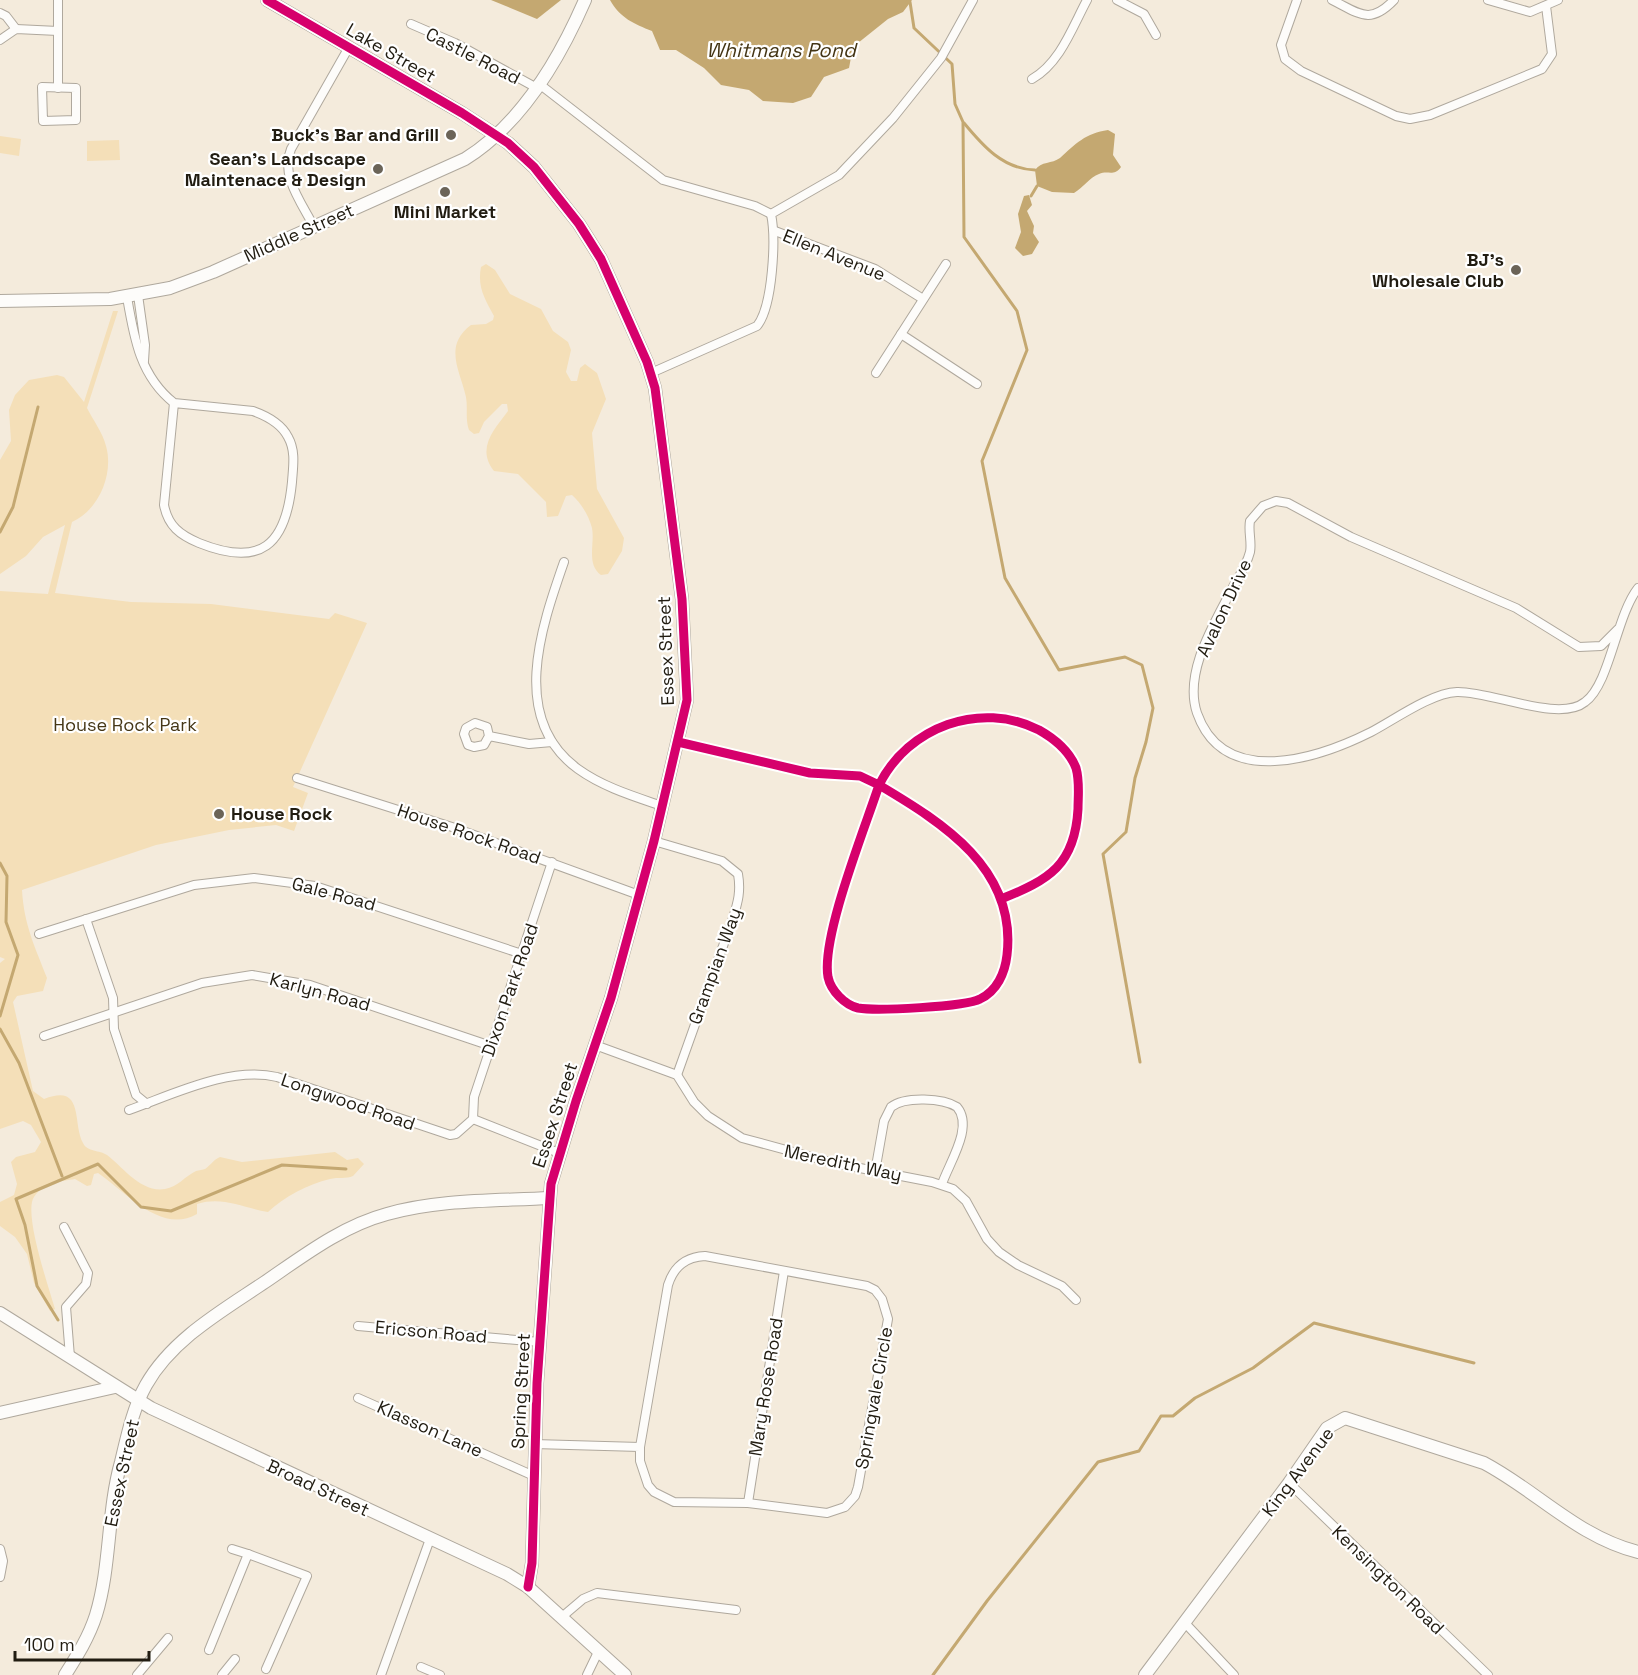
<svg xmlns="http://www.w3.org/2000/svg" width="1638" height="1675" font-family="'Space Grotesk',sans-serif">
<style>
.green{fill:#f4dfb8}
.water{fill:#c4a871}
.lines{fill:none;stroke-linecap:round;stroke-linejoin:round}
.stream{stroke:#c4a871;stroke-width:3}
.street-casing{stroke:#afa89d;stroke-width:10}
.secondary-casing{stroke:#afa89d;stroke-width:14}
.street{stroke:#fdfcfa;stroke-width:8}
.secondary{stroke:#fdfcfa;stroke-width:12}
.cycleway-casing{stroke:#fff;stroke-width:13}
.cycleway{stroke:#d6006c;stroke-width:9}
.poi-dot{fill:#6b6458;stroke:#fff;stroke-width:2}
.labels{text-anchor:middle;stroke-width:4.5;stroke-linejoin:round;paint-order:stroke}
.street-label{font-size:18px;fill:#211c11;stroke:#fff}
.poi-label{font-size:18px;font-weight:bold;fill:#211c11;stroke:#fff;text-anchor:end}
.park-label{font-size:18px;fill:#453615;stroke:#fff}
.water-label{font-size:20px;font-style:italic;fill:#443515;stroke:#fff}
</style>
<rect width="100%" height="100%" fill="#f4ebdc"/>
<g class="green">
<path d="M 0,136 L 21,139 L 19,156 L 0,153 Z"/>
<path d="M 119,140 L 120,160 L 87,161 L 87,141 Z"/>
<path d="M 486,264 L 495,270 L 510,294 L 541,309 L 553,331 L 568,342 L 571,350 L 566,372 L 571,381 L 577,381 L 580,368 L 585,364 L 597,373 L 606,399 L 592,433 L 597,489 L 624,538 L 622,551 L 608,574 L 601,575 C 586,564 595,544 592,528 C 589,516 581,503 572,495 L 566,496 L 558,516 L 547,517 L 546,502 L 518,474 L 494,471 C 476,448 494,430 508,411 L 507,404 L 502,404 L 484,422 L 479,433 L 474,434 L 469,430 C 465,419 468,408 466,397 C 460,370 443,346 471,325 L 486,324 L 493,320 L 494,316 C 485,299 477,287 481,267 Z"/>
<path d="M 113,311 L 118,311 L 87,408 C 93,420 103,433 106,446 C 114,474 99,510 72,522 L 55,593 L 131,602 L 211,604 L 329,619 L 335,613 L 367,623 L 293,787 L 308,793 L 294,831 L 276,825 L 229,830 L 156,845 L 22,890 C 24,925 35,947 47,978 L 43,991 L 17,996 L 13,1002 L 33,1091 L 44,1099 C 85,1083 72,1123 83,1143 C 87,1152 100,1150 107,1155 C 123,1167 141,1193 165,1189 C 178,1187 185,1176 196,1171 C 199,1170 203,1170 205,1169 C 211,1165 213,1160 220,1157 L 242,1162 L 335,1152 L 347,1160 L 358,1158 L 364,1164 L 353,1176 C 346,1179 338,1177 330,1179 C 308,1184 284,1197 268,1212 C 243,1208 223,1196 197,1204 L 197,1214 C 161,1235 125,1191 98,1173 L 94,1174 L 91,1185 L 87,1186 L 75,1179 C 61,1181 43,1183 34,1197 C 23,1213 49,1288 55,1309 L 50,1311 L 34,1283 L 27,1254 L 15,1237 L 0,1226 L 0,1202 L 14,1195 L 17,1184 L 11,1162 L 16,1157 L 35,1152 L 41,1142 L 31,1125 L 23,1121 L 0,1129 L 0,963 L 5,959 L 0,957 L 0,591 L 48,594 L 65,525 L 43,537 L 26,556 L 0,574 L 0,460 L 11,441 L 9,410 L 15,395 L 29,380 L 57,375 L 64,377 L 84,402 Z"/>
</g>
<g class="water">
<path d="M 491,0 L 561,0 L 537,19 Z"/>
<path d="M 610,0 L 912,0 L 903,12 L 888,19 L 853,47 L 849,68 L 824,77 L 811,97 L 793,103 L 763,101 L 749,90 L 721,85 L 704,68 L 676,50 L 660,50 L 652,31 C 634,24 620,18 610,0 Z"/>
<path d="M 1108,130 L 1115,134 L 1113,155 L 1121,167 C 1114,177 1108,170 1099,174 C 1090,177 1083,188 1074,193 L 1052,192 L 1037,186 L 1035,170 C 1041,161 1052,164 1060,158 C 1075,144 1086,133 1108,130 Z"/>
<path d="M 1029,195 L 1032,205 L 1027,211 L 1034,226 L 1033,233 L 1039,242 L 1032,254 L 1023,256 L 1015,248 L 1021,232 L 1018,214 L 1024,196 Z"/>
</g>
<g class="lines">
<g class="stream">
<path d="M 907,2 L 910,2 L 914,28 L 952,64 L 955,104 L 963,122 L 964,237 L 1017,311 L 1027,350 L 982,461 L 1005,578 L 1059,670 L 1125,657 L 1142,665 L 1153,708 L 1146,742 L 1135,778 L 1126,832 L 1103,854 L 1140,1062"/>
<path d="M 964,123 C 983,146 1003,169 1035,170"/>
<path d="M 1031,196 L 1037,186"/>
<path d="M 0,532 L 13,507 L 38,407"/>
<path d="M 0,863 L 7,876 L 6,922 L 18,955 L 0,1016"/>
<path d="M 0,1029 L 19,1063 L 62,1176"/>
<path d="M 58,1320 L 37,1286 L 25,1225 L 16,1199 L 98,1164 L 141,1207 L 171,1211 L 282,1165 L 346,1169"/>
<path d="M 933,1675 L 987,1601 L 1098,1462 L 1139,1451 L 1161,1416 L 1173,1416 L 1195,1398 L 1253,1368 L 1314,1323 L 1474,1363"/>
</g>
<g class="street-casing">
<g id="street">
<path d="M 1117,0 L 1144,14 L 1156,35"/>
<path d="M 1297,0 L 1281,45 L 1285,59 L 1301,71 L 1396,116 L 1410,119 L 1430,115 L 1542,69 L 1552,54 L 1546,6"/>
<path d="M 1332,0 C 1360,14 1370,25 1394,0"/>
<path d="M 1488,0 L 1530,12 L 1558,0"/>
<path d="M 0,13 L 6,16 L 16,29"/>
<path d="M 411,24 L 455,43 L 535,87"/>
<path d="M 0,40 L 16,29 L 58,31"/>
<path d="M 1032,79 C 1060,63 1072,28 1087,0"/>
<path d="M 538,83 L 663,180 L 755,206 L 771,214"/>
<path d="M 42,87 L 76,88 L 76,120 L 43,121 Z"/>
<path d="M 58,88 L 58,0"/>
<path d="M 314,227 C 302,203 280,176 291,149 L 349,47"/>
<path d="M 775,231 L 875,269 L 923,299"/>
<path d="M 138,295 L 145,345 L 144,361"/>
<path d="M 127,297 C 134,338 140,376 174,403 L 164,505 C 168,526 180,535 199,543 C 261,568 286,545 292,482 C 293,467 296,451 288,437 C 281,423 267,416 253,411 L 174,403"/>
<path d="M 901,334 L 977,384"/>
<path d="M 651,373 L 757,326 C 773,306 776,238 771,214 L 839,175 L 893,118 L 941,58 L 973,0"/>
<path d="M 876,373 L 946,264"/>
<path d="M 564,562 C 541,628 509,719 578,769 C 603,787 633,796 662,806"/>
<path d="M 1618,629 L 1601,646 L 1579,647 L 1516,608 L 1351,537 L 1288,503 L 1276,501 L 1263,506 L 1250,521 C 1248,531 1252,542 1250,552 C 1247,564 1240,575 1234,585 C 1216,621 1183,671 1197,713 C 1224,790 1319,758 1371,732 C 1394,720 1431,693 1457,692 C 1491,691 1559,723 1585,702 C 1610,684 1616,616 1638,588"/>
<path d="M 489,736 L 487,727 L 475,723 L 466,728 L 464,734 L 468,745 L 474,747 L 484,745 L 489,736 L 529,744 L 552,742"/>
<path d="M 678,742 L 810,773 L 860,776 L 879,785 C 865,828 821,937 828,977 C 831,991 845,1005 858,1008 C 876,1011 965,1007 980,999 C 997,991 1005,973 1007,955 C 1017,869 943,823 879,785 C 908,727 980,700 1039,730 C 1055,739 1069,750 1076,768 C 1080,782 1078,796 1078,809 C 1075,865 1049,880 1001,899"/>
<path d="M 297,778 L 452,827 L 639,895"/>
<path d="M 654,841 L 722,861 L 738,874 C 741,891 738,902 733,918 L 677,1075"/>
<path d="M 86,919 L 113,998 L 114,1029 L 136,1095 L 147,1104"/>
<path d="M 39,934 L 194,885 L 254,878 L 315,886 L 522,954"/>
<path d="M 44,1036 L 202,983 L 252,975 L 310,985 L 491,1046"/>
<path d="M 595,1045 L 677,1075 L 694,1102 L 708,1116 L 742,1138 L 834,1163 L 932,1182 L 953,1189 L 966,1201 L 987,1239 L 999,1252 L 1018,1265 L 1062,1286 L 1076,1300"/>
<path d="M 129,1110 C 174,1094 230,1066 277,1077 L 450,1135 L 456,1134 L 473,1119"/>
<path d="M 473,1119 L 474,1097 L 552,862"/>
<path d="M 473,1119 L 559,1153"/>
<path d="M 875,1172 L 884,1121 L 891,1107 C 905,1096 943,1098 957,1107 C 974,1127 949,1163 942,1184"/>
<path d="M 64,1227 L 88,1273 L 86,1284 L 66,1307 L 70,1357"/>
<path d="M 358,1326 L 540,1342"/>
<path d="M 358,1398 L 534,1476"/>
<path d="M 534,1444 L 640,1447 L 668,1285 C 674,1266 686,1257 705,1256 L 867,1286 L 875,1290 L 882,1299 L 888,1319 L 858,1487 L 855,1496 L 845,1507 L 827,1513 L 748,1503 L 674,1502 L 654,1492 L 648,1485 L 640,1461 L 640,1447"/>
<path d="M 1289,1483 L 1488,1675"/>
<path d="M 748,1503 L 784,1271"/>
<path d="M 0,1549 L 3,1561 L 0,1577"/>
<path d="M 232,1549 L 248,1554"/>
<path d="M 563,1616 L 583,1599 L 597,1593 L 736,1610"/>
<path d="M 1185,1623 L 1234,1675"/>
<path d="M 209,1650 L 248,1554 L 307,1576 L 266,1669"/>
<path d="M 421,1667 L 440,1675"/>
<path d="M 137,1675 L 168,1638"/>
<path d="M 222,1675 L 235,1659"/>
<path d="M 381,1675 L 430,1539"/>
<path d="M 587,1675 L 599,1650"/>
</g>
</g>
<g class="secondary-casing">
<g id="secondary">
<path d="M 267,0 L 462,113 L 508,143 L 534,167 L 579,224 L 601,259 L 647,362 L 655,388 L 682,599 L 687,700 L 654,841 L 611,998 L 576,1101 L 551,1184 L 537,1383 L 532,1563 L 528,1587"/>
<path d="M 0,301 L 110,299 L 170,288 L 213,272 L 465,159 C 521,124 559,60 585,0"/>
<path d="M 0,1313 L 151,1408 L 507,1574 L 528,1587 L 625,1675"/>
<path d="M 0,1413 L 115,1387"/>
<path d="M 65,1675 C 77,1656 89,1637 96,1615 C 111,1566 107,1512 121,1462 C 127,1437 133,1408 146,1385 C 172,1339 222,1311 265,1282 C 303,1256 342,1226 387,1214 C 439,1199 496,1201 550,1198"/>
<path d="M 1145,1675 L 1289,1483 L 1327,1428 L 1345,1418 L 1484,1463 C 1537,1491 1578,1537 1638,1552"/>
</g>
</g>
<use href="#street" class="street"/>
<use href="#secondary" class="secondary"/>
<g class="cycleway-casing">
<g id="cycleway">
<path d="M 267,0 L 462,113 L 508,143 L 534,167 L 579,224 L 601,259 L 647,362 L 655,388 L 682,599 L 687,700 L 654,841 L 611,998 L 576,1101 L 551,1184 L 537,1383 L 532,1563 L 528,1587"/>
<path d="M 678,742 L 810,773 L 860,776 L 879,785 C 865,828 821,937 828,977 C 831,991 845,1005 858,1008 C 876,1011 965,1007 980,999 C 997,991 1005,973 1007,955 C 1017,869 943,823 879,785 C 908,727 980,700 1039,730 C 1055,739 1069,750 1076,768 C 1080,782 1078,796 1078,809 C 1075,865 1049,880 1001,899"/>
</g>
</g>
<use href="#cycleway" class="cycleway"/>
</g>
<g class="poi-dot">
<circle cx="451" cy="135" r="6"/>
<circle cx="378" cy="169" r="6"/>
<circle cx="445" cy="192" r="6"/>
<circle cx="1516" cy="270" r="6"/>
<circle cx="219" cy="814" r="6"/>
</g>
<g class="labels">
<g class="street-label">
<text transform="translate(391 53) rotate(30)" y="6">Lake Street</text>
<text transform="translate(473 56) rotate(27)" y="6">Castle Road</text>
<text transform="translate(299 233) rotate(-24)" y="6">Middle Street</text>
<text transform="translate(834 255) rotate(22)" y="6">Ellen Avenue</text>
<text transform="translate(1224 608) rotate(-65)" y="6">Avalon Drive</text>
<text transform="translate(666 651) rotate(-92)" y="6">Essex Street</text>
<text transform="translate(469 834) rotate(19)" y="6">House Rock Road</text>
<text transform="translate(334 894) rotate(15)" y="6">Gale Road</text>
<text transform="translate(715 966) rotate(-70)" y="6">Grampian Way</text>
<text transform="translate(510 990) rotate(-71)" y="6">Dixon Park Road</text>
<text transform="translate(320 992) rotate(15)" y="6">Karlyn Road</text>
<text transform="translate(348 1102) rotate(19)" y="6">Longwood Road</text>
<text transform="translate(555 1115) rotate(-72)" y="6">Essex Street</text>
<text transform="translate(843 1163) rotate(12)" y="6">Meredith Way</text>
<text transform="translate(431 1332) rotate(5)" y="6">Ericson Road</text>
<text transform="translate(766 1387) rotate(-81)" y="6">Mary Rose Road</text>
<text transform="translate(521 1391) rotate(-87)" y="6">Spring Street</text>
<text transform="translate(874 1398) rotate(-80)" y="6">Springvale Circle</text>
<text transform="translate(430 1429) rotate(24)" y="6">Klasson Lane</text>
<text transform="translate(1298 1472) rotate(-53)" y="6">King Avenue</text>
<text transform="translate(122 1473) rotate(-78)" y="6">Essex Street</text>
<text transform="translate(318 1488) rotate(25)" y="6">Broad Street</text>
<text transform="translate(1388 1580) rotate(44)" y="6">Kensington Road</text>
</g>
<g class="poi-label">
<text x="439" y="141">Buck's Bar and Grill</text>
<text x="366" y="165">Sean's Landscape<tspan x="366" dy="21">Maintenace &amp; Design</tspan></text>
<text x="445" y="218" text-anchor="middle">Mini Market</text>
<text x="1504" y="266">BJ's<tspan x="1504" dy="21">Wholesale Club</tspan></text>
<text x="231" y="820" text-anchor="start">House Rock</text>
</g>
<g class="park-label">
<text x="125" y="731">House Rock Park</text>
</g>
<g class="water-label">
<text x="781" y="57">Whitmans Pond</text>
</g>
</g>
<path d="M15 1651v9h134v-9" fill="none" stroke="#211c11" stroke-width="3"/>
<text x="24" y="1651" font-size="18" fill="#211c11" stroke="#ffffff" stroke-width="4.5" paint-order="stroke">100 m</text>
</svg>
